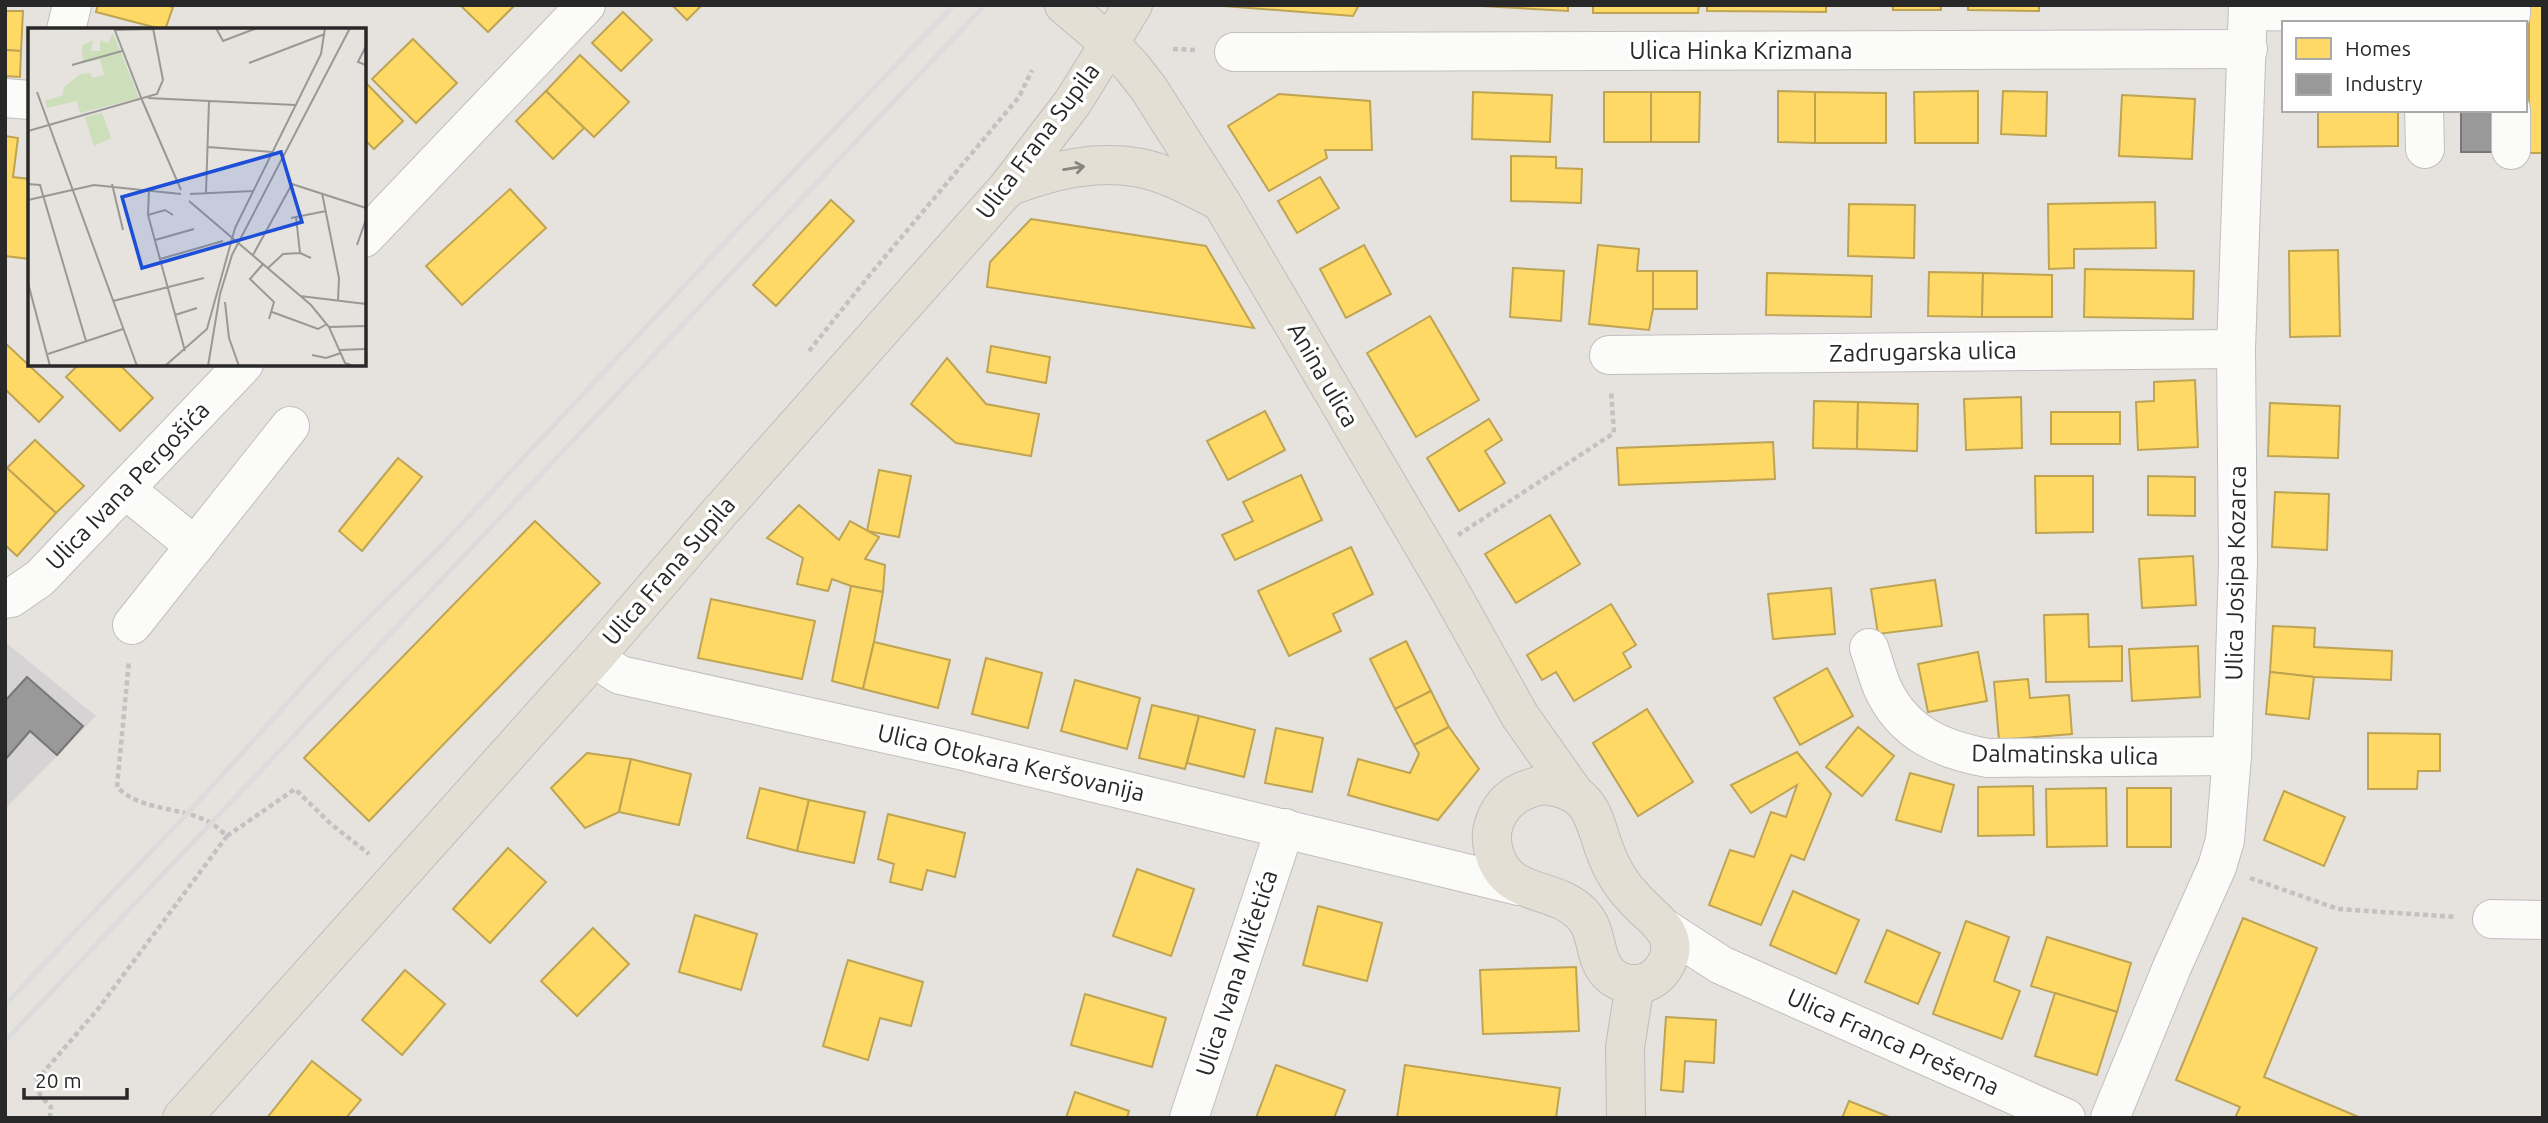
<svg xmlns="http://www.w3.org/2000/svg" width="2548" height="1123" font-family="Ubuntu,sans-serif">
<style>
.industrial{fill:#d6d3d5}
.homes{fill:#ffd966;stroke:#bea453;stroke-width:2}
.industry{fill:#999;stroke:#777;stroke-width:2}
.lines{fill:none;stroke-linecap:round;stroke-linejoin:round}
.minor-casing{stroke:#c0bfbf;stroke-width:40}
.major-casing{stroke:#bfbdbc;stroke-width:40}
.path{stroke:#c3c2c2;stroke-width:4.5;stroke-dasharray:5 3.5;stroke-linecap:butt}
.minor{stroke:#fbfbfa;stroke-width:38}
.major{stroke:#e3dfd5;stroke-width:38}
.rail{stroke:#dddcdd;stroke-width:5}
.oneway{stroke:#86847e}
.labels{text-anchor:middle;stroke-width:7;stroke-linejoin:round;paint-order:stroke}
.street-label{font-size:24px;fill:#282828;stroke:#fff}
.inset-road{fill:none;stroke:#9a9895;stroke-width:2}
.view{fill:#1d4ed8;fill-opacity:0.15;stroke:#1d4ed8;stroke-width:3.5}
.inset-edge{fill:none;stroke:#282828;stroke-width:3.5}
</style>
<rect width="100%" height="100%" fill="#e6e2de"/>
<path class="industrial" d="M 5,642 L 96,716 L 5,809 Z"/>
<g class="homes">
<path d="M 98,5 L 164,5 L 173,7 L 165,30 L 96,12 Z"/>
<path d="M 460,5 L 515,5 L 488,32 Z"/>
<path d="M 672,5 L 702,5 L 687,20 Z"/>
<path d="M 1211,5 L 1359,5 L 1353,16 Z"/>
<path d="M 1464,5 L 1568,5 L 1568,11 Z"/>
<path d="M 1593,5 L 1699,5 L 1698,13 L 1593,13 Z"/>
<path d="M 1707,5 L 1826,5 L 1826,12 L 1707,11 Z"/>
<rect x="1893" y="5" width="48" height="5"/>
<path d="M 1968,5 L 2039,5 L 2039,11 L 1968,10 Z"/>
<rect x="2529" y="5" width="14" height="148"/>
<path d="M 5,11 L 23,11 L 21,51 L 5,50 Z"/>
<path d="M 623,12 L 652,40 L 621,71 L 592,43 Z"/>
<path d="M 413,39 L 457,83 L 416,123 L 372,79 Z"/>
<path d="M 5,50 L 21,51 L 20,77 L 5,76 Z"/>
<path d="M 580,55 L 629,102 L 594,137 L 546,91 Z"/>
<path d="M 367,84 L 403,121 L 374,149 L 364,139 L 364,87 Z"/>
<path d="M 546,91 L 584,128 L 553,159 L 516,121 Z"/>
<path d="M 1778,91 L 1815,92 L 1815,143 L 1778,142 Z"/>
<path d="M 1978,91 L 1978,143 L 1915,143 L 1914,92 Z"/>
<path d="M 2003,91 L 2047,92 L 2046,136 L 2001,134 Z"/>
<path d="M 1473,92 L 1552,95 L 1550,142 L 1472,139 Z"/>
<rect x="1604" y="92" width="47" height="50"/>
<path d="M 1651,92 L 1700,92 L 1699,142 L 1651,142 Z"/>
<path d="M 1815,92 L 1886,93 L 1886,143 L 1815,143 Z"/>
<path d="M 1279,94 L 1370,101 L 1372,150 L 1325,150 L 1327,158 L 1269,191 L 1228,126 Z"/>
<path d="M 2122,95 L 2195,99 L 2192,159 L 2119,156 Z"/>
<path d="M 2318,110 L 2398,110 L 2398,146 L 2318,147 Z"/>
<path d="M 5,136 L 18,138 L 13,177 L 30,179 L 30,259 L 5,256 Z"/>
<path d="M 1511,156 L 1556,157 L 1556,168 L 1582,169 L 1581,203 L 1511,201 Z"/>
<path d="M 1320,177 L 1339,208 L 1297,233 L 1278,201 Z"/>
<path d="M 510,189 L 546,228 L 462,305 L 426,266 Z"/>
<path d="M 831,200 L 854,221 L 776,306 L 753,285 Z"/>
<path d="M 2155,202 L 2156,248 L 2074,249 L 2074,268 L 2049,269 L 2048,204 Z"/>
<path d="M 1849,204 L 1915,205 L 1914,258 L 1848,256 Z"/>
<path d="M 1031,219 L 1206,246 L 1254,328 L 987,287 L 990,262 Z"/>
<path d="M 1364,245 L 1391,294 L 1346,318 L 1320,269 Z"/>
<path d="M 1598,245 L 1639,249 L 1637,271 L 1653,271 L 1653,309 L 1649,330 L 1589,324 Z"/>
<path d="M 2338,250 L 2340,336 L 2290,337 L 2289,251 Z"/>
<path d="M 1513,268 L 1564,271 L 1561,321 L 1510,317 Z"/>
<path d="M 2085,269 L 2194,271 L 2193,319 L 2084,317 Z"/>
<rect x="1653" y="271" width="44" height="38"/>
<path d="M 1929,272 L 1983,273 L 1982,317 L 1928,316 Z"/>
<path d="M 1767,273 L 1872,276 L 1871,317 L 1766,315 Z"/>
<path d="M 1983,273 L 2052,275 L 2052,317 L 1982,317 Z"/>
<path d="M 1430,316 L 1479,400 L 1416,437 L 1367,353 Z"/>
<path d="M 5,343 L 63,397 L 39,422 L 5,389 Z"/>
<path d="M 991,346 L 1050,357 L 1046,383 L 987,372 Z"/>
<path d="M 947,358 L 986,404 L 1039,414 L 1031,456 L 956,443 L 911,404 Z"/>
<path d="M 79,364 L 119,364 L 153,398 L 120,431 L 66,377 Z"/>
<path d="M 2195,380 L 2198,447 L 2138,450 L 2136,402 L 2154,401 L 2154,382 Z"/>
<path d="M 2021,397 L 2022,448 L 1966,450 L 1964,399 Z"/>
<path d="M 1814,401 L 1858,402 L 1857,449 L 1813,448 Z"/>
<path d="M 1858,402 L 1918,404 L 1917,451 L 1857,449 Z"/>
<path d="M 2270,403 L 2340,406 L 2338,458 L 2268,456 Z"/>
<path d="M 1265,411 L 1285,450 L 1228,480 L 1207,441 Z"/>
<rect x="2051" y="412" width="69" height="32"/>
<path d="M 1489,419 L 1502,440 L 1485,451 L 1505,483 L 1459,511 L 1427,458 Z"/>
<path d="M 35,440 L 84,486 L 56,513 L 7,468 Z"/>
<path d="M 1773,442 L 1775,479 L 1619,485 L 1617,448 Z"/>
<path d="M 398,458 L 422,477 L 362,551 L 339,531 Z"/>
<path d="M 7,468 L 56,513 L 17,556 L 5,545 L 5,470 Z"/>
<path d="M 879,470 L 911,476 L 899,537 L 867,531 Z"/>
<path d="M 1301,475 L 1322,520 L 1235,560 L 1222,535 L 1253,521 L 1243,502 Z"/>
<path d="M 2035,476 L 2093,476 L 2093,532 L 2036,533 Z"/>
<path d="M 2148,476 L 2195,477 L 2195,516 L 2148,515 Z"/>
<path d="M 2275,492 L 2329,494 L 2327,550 L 2272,547 Z"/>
<path d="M 799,505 L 839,540 L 850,521 L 879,537 L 865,559 L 885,565 L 883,592 L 851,586 L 832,579 L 828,591 L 797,584 L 803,558 L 767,538 Z"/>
<path d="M 1550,515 L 1580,564 L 1516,603 L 1485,554 Z"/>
<path d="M 535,521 L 600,583 L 369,821 L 304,758 Z"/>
<path d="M 1351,547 L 1373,594 L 1333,614 L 1341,631 L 1289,656 L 1258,591 Z"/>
<path d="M 2193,556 L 2196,605 L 2142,608 L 2139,559 Z"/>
<path d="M 1935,580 L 1942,626 L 1878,634 L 1871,589 Z"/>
<path d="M 851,586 L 883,592 L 874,642 L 863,689 L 832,681 Z"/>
<path d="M 1831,588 L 1835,634 L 1773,639 L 1768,594 Z"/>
<path d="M 711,599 L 815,621 L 802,679 L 698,658 Z"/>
<path d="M 1611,604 L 1636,645 L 1623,653 L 1631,667 L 1574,701 L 1556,672 L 1542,680 L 1527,655 Z"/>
<path d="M 2088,614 L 2089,647 L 2122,646 L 2122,681 L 2046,682 L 2044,615 Z"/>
<path d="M 2273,626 L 2315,628 L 2314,647 L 2392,651 L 2391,680 L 2314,677 L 2270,672 Z"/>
<path d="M 1406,641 L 1431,691 L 1395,709 L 1370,659 Z"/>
<path d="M 874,642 L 950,660 L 938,708 L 863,689 Z"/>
<path d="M 2198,646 L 2200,697 L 2132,701 L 2129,649 Z"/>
<path d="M 1978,652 L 1987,701 L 1928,712 L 1918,664 Z"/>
<path d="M 986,658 L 1042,673 L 1028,728 L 972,714 Z"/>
<path d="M 1827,668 L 1853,716 L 1800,745 L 1774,698 Z"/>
<path d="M 2270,672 L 2314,677 L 2309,719 L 2266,714 Z"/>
<path d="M 2028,679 L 2030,698 L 2069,695 L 2072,734 L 1999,740 L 1994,682 Z"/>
<path d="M 1075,680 L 1140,698 L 1127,749 L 1061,731 Z"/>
<path d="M 1431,691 L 1449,727 L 1414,745 L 1395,709 Z"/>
<path d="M 1152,705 L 1199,716 L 1185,769 L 1139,758 Z"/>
<path d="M 1647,709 L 1693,782 L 1638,816 L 1593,743 Z"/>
<path d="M 1199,716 L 1255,730 L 1244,777 L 1187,763 Z"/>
<path d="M 1449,727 L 1479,769 L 1438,820 L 1348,795 L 1358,759 L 1410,773 L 1419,754 L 1414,745 Z"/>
<path d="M 1858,727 L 1894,756 L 1862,796 L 1826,767 Z"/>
<path d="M 1276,728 L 1323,738 L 1312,792 L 1265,783 Z"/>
<path d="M 2368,733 L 2440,734 L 2440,771 L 2418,771 L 2417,789 L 2368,789 Z"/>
<path d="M 1797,752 L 1831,794 L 1804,860 L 1791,855 L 1761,925 L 1709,905 L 1730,850 L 1754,857 L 1771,812 L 1786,817 L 1797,785 L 1751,813 L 1731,785 Z"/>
<path d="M 587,753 L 631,759 L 619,812 L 585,828 L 551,788 Z"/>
<path d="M 631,759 L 691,774 L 679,825 L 619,812 Z"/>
<path d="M 1910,773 L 1954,785 L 1941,832 L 1896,820 Z"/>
<path d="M 2033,786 L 2034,835 L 1978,836 L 1978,787 Z"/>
<path d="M 760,788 L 809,800 L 797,851 L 747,838 Z"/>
<path d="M 2106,788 L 2107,846 L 2047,847 L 2046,789 Z"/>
<rect x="2127" y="788" width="44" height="59"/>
<path d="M 2284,791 L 2345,817 L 2324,866 L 2264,840 Z"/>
<path d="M 809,800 L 865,812 L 854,863 L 797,851 Z"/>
<path d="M 888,814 L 965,833 L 955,877 L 927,870 L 922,890 L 890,882 L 894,864 L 878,859 Z"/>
<path d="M 508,848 L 546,882 L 490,943 L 453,909 Z"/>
<path d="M 1137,869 L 1194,889 L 1171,956 L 1113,936 Z"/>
<path d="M 1793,891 L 1859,920 L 1836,974 L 1770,945 Z"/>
<path d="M 1318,906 L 1382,923 L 1367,981 L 1303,965 Z"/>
<path d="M 695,915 L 757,934 L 741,990 L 679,972 Z"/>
<path d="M 2243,918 L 2317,948 L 2264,1077 L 2361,1118 L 2235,1118 L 2240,1107 L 2176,1080 Z"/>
<path d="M 1966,921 L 2009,937 L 1994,981 L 2020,991 L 2002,1039 L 1933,1014 Z"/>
<path d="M 593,928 L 629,964 L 577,1016 L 541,981 Z"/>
<path d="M 1887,930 L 1940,953 L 1918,1004 L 1865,982 Z"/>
<path d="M 2047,937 L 2131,963 L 2117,1012 L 2031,986 Z"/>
<path d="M 848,960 L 923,982 L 911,1026 L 880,1018 L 868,1060 L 823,1046 Z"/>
<path d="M 1576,967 L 1579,1031 L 1483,1034 L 1480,970 Z"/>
<path d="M 405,970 L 445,1004 L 402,1055 L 362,1020 Z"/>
<path d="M 2055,993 L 2117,1012 L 2097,1075 L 2035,1056 Z"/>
<path d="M 1085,994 L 1166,1018 L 1152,1067 L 1071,1045 Z"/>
<path d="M 1666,1017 L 1716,1020 L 1714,1063 L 1685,1061 L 1683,1092 L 1661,1090 Z"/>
<path d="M 312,1061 L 361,1100 L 346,1118 L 267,1118 Z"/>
<path d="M 1276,1065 L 1345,1090 L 1334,1118 L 1256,1118 Z"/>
<path d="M 1405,1065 L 1560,1088 L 1556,1118 L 1397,1118 Z"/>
<path d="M 1075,1092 L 1129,1111 L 1127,1118 L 1066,1118 Z"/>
<path d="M 1849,1101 L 1892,1118 L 1842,1118 Z"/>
</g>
<g class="industry">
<rect x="2461" y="110" width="33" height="42"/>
<path d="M 27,677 L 83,726 L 57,755 L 30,731 L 5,760 L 5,701 Z"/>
</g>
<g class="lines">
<g class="minor-casing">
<g id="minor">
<path d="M 2248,11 L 2511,14 L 2511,5"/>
<path d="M 66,30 L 72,5"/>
<path d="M 1234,52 L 2248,49"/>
<path d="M 5,98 L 30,100"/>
<path d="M 2424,110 L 2425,149"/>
<path d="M 2511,110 L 2511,150"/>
<path d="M 364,238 L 586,5"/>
<path d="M 1609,355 L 2236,349"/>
<path d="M 125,489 L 195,546"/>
<path d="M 5,599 L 11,598 L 40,578 L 244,364"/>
<path d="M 132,625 L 290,426"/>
<path d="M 1869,648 C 1874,661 1877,676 1883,689 C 1904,734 1943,750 1988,758 L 2232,756"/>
<path d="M 594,658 L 620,675 L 959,750 L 1519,886"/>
<path d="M 2492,919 L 2543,920"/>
<path d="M 1664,928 L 1721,965 L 2066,1118"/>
<path d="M 1189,1118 L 1285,828"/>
<path d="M 2110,1118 L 2172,967 L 2217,867 L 2225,840 L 2232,756 L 2238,563 L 2236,349 L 2248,5"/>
</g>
</g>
<g class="major-casing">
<g id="major">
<path d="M 1064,5 L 1110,44 L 1132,67 L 1149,89 L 1221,202 L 1283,307 L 1446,584 L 1520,716 L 1575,794"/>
<path d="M 1008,187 C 1051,171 1095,159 1141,168 C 1169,174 1195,189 1221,202"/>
<path d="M 1543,785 C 1603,791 1591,831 1614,871 C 1619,880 1626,890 1633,897 C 1649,917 1681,931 1667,962 C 1663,970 1657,977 1649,981 C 1636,987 1620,984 1610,975 C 1592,958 1600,932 1581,913 C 1553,885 1507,899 1494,852 C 1491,842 1491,831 1495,821 C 1503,799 1521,789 1543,785 Z"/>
<path d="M 182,1118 L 594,658 L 718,514 L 1008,187 L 1073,102 L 1133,5"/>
<path d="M 1626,1118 L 1625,1047 L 1635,984"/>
</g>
</g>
<g class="path">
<path d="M 1173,49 L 1198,50"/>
<path d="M 809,351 L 868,277 L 1019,97 L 1032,70"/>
<path d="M 1458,535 L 1614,433 L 1611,390"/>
<path d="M 227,836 L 295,789 L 331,824 L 369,854"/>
<path d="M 2250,878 L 2338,909 L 2456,917"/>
<path d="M 50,1118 L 51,1107 L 40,1095 L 35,1082 L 98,1009 L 227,836 C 222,832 218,828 214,825 C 186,806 140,812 117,787 L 129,661"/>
</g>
<use href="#minor" class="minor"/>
<use href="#major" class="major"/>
<g class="rail">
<path d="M 5,1005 L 187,814 L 329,657 L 441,546 L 732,235 L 954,5"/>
<path d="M 5,1041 L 985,5"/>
</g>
</g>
<defs><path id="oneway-shaft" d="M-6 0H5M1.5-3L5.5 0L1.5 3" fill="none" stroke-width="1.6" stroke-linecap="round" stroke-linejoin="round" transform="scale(1.75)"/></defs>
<use class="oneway" href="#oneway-shaft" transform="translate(1074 168) rotate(-9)"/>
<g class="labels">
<g class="street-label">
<text x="1741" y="59">Ulica Hinka Krizmana</text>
<text transform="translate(1038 141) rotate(-53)" y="8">Ulica Frana Supila</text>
<text transform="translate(1923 352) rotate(-1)" y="8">Zadrugarska ulica</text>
<text transform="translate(1323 375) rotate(60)" y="8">Anina ulica</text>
<text transform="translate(128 486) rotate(-46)" y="8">Ulica Ivana Pergošića</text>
<text transform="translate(669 571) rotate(-49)" y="8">Ulica Frana Supila</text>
<text transform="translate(2236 573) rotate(-89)" y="8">Ulica Josipa Kozarca</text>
<text transform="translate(2065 755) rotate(1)" y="8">Dalmatinska ulica</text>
<text transform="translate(1011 763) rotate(13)" y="8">Ulica Otokara Keršovanija</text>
<text transform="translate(1237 973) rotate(-72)" y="8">Ulica Ivana Milčetića</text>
<text transform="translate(1893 1042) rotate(24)" y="8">Ulica Franca Prešerna</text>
</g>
</g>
<g transform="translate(28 28)">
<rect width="338" height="338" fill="#e6e2de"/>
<path d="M 85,5 L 111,70 L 52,85 L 49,73 L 19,80 L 17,73 L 35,67 L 36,59 L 53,46 L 62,45 L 64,50 L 76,47 L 72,31 L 55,35 L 54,18 L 65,12 L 63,23 L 72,23 L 72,12 L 80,15 ZM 74,85 L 83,110 L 66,118 L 57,89 Z" fill="#ccdeba"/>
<path class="inset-road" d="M 86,0 L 114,72M 188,0 L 195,13 L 229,0M 87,2 L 125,1M 338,18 L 330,34 L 338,37M 221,35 L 297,6M 44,37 L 94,23M 9,64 L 109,338M 120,70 L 267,77M 114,72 L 153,162M 0,103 L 129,66 L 135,52 L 125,0M 180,119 L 244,124M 0,156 L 12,157 L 58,313M 84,156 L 95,202M 121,161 L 120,187 L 157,323M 178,165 L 181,73M 294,165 L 311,250 L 310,272M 162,166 L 225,163M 0,172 L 66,157 L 153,166M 161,173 L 283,277 L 301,299 L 317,335 L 326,338M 120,187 L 137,182 L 145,187M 268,189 L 272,225 L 283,230M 263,190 L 298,183M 127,212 L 166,201M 329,217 L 338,191M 225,227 L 264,156 L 338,180M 132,231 L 195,213M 235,236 L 222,251 L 246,274 L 241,291M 240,240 L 255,226 L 272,225M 0,255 L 22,338M 272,268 L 338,276M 85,273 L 176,250M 197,274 L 201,310 L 211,338M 244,284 L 290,301 L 299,296M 147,287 L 169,280M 301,299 L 338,298M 312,322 L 338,321M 20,326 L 95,301M 284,327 L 298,330 L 313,325M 137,338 L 179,301 L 207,200 L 293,26 L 297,0M 180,338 L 192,266 L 204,227 L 322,0"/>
<path class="view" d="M 253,124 L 274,194 L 114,240 L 94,169 Z"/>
<rect width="338" height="338" class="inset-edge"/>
</g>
<rect width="2548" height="1123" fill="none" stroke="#282828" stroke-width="14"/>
<rect x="2282" y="21" width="245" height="91" fill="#ffffff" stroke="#a9a9a9" stroke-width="2"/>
<rect x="2296" y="38" width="35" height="21" fill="#ffd966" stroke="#a9a9a9" stroke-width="2"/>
<text x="2345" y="56" font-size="21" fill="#282828">Homes</text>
<rect x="2296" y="74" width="35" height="21" fill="#999999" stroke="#a9a9a9" stroke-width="2"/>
<text x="2345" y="91" font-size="21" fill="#282828">Industry</text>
<path d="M24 1088v10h103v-10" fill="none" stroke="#282828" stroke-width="3.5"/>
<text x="35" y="1088" font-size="21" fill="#282828" stroke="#ffffff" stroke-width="5" paint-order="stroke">20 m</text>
</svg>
